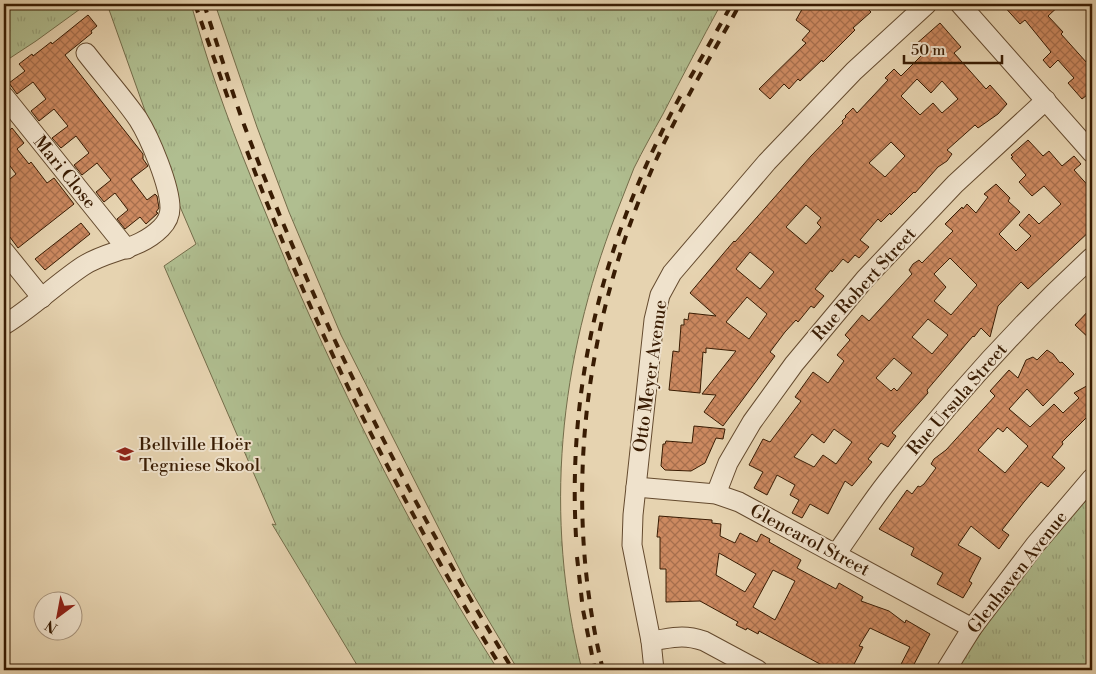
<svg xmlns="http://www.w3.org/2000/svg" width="1096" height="674" font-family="'Libre Bodoni',serif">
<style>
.grass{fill:url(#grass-tufts);stroke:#746d4a}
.building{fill:url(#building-cross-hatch);stroke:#391c03;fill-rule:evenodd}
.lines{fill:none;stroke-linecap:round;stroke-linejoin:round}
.minor-casing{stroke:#644a2e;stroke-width:21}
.minor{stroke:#efe2cc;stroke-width:19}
.rail{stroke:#391c03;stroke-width:4;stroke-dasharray:9 9;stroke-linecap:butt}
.labels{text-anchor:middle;stroke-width:4;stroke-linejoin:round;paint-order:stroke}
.street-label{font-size:18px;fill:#391c03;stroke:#efe2cc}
.poi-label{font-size:18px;fill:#391c03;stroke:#efe2cc;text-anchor:start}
</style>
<defs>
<pattern id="grass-tufts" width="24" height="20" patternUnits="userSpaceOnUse" patternTransform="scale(1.25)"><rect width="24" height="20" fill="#b0be90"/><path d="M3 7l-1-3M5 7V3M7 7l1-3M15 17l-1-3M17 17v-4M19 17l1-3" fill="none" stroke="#98a37b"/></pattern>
<pattern id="building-cross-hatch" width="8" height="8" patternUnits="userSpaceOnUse" patternTransform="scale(1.25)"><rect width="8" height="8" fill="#cc8960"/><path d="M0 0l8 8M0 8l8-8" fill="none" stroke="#a76f4d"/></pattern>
</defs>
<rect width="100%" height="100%" fill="#e6d3b0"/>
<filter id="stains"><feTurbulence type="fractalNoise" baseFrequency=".004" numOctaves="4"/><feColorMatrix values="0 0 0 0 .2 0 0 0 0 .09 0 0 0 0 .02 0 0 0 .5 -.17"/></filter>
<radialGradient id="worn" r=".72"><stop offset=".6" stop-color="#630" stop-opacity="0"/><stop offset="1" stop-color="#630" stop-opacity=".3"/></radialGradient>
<g class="grass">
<path d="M 4,4 L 87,4 L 36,41 L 4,62 Z"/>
<path d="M 107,4 L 191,4 C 199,31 207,59 217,87 C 238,148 264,209 289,269 C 349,407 417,543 498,670 L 360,670 L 272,524 L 276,525 L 164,266 L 196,244 L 175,195 Z"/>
<path d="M 215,4 L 721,4 C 701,41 682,77 663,114 C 653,132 643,150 634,168 C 628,183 622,199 616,214 C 559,361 543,516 582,670 L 518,670 L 467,584 L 341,335 L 289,212 L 257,127 Z"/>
<path d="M 1092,491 L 1092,670 L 957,670 C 996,606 1044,548 1092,491 Z"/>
</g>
<g class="building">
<path d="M 805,4 L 874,4 L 868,9 L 871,12 L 853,28 L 855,30 L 823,62 L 822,60 L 800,81 L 798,79 L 789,89 L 784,84 L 770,99 L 759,89 L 806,43 L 802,40 L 810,31 L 796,20 Z"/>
<path d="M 1002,4 L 1061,4 L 1048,16 L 1063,32 L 1061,34 L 1087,63 L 1092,59 L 1092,102 L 1087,95 L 1082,99 L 1068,83 L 1074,78 L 1058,60 L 1050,68 L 1043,60 L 1051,52 L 1025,20 L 1020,24 Z"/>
<path d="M 88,15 L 97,26 L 91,31 L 92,33 L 65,55 L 143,154 L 143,159 L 148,166 L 131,179 L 147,200 L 155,194 L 157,196 L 159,208 L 156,212 L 158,213 L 146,224 L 140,217 L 125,229 L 117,219 L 128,210 L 115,193 L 104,202 L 96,192 L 111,180 L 97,163 L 82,175 L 74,165 L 89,153 L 76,136 L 61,148 L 52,138 L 68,126 L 54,109 L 39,121 L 31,111 L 46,99 L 33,82 L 17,94 L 9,83 L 25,71 L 19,64 L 32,54 L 33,56 L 51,42 L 52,44 Z"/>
<path d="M 940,23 L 961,47 L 954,53 L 986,89 L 990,85 L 1007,104 L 998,114 L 978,128 L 975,125 L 947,150 L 952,154 L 947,161 L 938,167 L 915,193 L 914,192 L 891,215 L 890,213 L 881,222 L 878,219 L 860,240 L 869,247 L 859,258 L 855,255 L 848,263 L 843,259 L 832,272 L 831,270 L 815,289 L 824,296 L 814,308 L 811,306 L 798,322 L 796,320 L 785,332 L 770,352 L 775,356 L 723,426 L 704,412 L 716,395 L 702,394 L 736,351 L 706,348 L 706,353 L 703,352 L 700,393 L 669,390 L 673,351 L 679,352 L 681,325 L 684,325 L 684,319 L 688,320 L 689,313 L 716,316 L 690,293 L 734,241 L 735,242 L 811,156 L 843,123 L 842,121 L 846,117 L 845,116 L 853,108 L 857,113 L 888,80 L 885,78 L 894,69 L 901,76 L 923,54 L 915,45 ZM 917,79 L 931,93 L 942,81 L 958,99 L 942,113 L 933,103 L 920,115 L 901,96 ZM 891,142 L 905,156 L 885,177 L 869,163 ZM 806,205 L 821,218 L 817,223 L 821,227 L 806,244 L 786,227 ZM 750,252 L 774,272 L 760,289 L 736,269 ZM 747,297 L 767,314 L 749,339 L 726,322 Z"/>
<path d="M 12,128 L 24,143 L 17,149 L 29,164 L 31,162 L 47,183 L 54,178 L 74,204 L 18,248 L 4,229 L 4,184 L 16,174 L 4,158 L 4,135 Z"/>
<path d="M 1028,140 L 1043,156 L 1049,151 L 1062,166 L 1074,156 L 1081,164 L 1074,170 L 1092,190 L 1092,229 L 1028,289 L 1021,282 L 998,306 L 990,337 L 981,328 L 974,337 L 973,336 L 927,390 L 928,393 L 892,433 L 896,436 L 888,447 L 881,443 L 868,459 L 872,462 L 852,486 L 845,481 L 828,514 L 810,504 L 802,518 L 792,513 L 799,500 L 790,495 L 795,485 L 777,475 L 767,495 L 754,488 L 763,472 L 749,465 L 763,439 L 770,442 L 801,401 L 795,397 L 813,372 L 828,383 L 844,361 L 837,355 L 850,340 L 845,335 L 862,315 L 869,321 L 912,274 L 909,270 L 913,264 L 919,260 L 922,263 L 953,231 L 945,224 L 962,207 L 963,209 L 967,204 L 976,213 L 988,197 L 984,194 L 996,184 L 1010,198 L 1008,201 L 1020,212 L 999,234 L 1016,251 L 1031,236 L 1019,225 L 1029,214 L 1039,224 L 1061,204 L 1044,186 L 1032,196 L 1019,182 L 1026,175 L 1011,158 L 1013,157 L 1011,155 ZM 950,258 L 977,285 L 951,315 L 934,301 L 946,287 L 934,274 ZM 928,319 L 948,335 L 932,354 L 912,337 ZM 894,358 L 912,373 L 897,391 L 894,388 L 891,391 L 876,378 ZM 834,429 L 852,442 L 836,464 L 823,455 L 814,467 L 794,457 L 812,434 L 824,443 Z"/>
<path d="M 81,223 L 90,234 L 45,270 L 35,259 Z"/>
<path d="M 1092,307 L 1092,341 L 1075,325 Z"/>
<path d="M 1047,350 L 1053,354 L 1060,363 L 1062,362 L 1074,374 L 1043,406 L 1027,389 L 1009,409 L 1030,427 L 1054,404 L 1063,413 L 1079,398 L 1074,393 L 1092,383 L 1092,413 L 1087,417 L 1062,442 L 1063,444 L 1052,457 L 1065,468 L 1048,487 L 1041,482 L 1024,502 L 1002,530 L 1009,535 L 999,549 L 971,526 L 958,545 L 981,558 L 969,581 L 972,583 L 963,598 L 937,584 L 943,573 L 911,555 L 914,548 L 879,529 L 907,490 L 912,494 L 918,486 L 920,487 L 924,484 L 936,468 L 931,464 L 934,459 L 946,450 L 995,396 L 990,391 L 1009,370 L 1018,378 L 1026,360 L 1033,357 L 1037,360 ZM 1007,427 L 1028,446 L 1005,473 L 978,450 L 998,428 L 1003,432 Z"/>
<path d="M 694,426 L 725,429 L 723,439 L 716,438 L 705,463 L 691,471 L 665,470 L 661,466 L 663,444 L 665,444 L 666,441 L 692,443 Z"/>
<path d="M 659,516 L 712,520 L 712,523 L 721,524 L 720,536 L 735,543 L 740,533 L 757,542 L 761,534 L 770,539 L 769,542 L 801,560 L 797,568 L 836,589 L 839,583 L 863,597 L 861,601 L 889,611 L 905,623 L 906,620 L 930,634 L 911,670 L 898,670 L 910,647 L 870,628 L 859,646 L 863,647 L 851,670 L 831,670 L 759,631 L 758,634 L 747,628 L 746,630 L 736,625 L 738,622 L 700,601 L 666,602 L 666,569 L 660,569 L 660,537 L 657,537 ZM 719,553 L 756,574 L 745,592 L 716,575 ZM 773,570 L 795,581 L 775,620 L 753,607 Z"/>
</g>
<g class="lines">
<g class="minor-casing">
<g id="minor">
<path d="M 960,4 L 1092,153"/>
<path d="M 4,96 L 127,249"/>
<path d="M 4,251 L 42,298"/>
<path d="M 4,325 C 32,308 56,284 83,266 C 109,249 138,251 161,228 C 167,222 170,216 170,208 C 170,186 150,138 138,119 C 122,96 103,75 86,53"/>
<path d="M 636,487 L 716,494 L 739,502 L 972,628"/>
<path d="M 716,494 L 728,463 L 752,422 L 794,364 L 865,279 L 955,184 L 1046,100"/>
<path d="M 836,554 C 853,530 869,505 887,482 C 949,402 1018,325 1092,257"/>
<path d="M 651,641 C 673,638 682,634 704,641 L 758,670"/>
<path d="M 654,670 L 651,641 L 632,545 L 633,515 L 654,320 L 660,295 L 672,273 L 767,162 L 854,71 L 927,4"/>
<path d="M 946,670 L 972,628 L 1035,545 L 1092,478"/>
</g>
</g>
<use href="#minor" class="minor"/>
<g class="rail">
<path d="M 195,4 L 230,104"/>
<path d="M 204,4 C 217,43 229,83 243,122 C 315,314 406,496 513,670"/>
<path d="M 690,78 L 732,4"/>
<path d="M 247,151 C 298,288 361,421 432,549 C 455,590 478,631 503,670"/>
<path d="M 576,537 C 567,378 606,232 682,93"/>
<path d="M 577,557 L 583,610 L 595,670"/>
<path d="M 603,670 C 563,508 582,334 647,181 C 672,120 708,62 740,4"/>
</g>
</g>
<defs>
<g id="school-bare" transform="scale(1.35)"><path d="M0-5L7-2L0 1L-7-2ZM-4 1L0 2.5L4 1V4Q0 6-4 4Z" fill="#8f2418" stroke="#efe2cc" stroke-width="2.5" paint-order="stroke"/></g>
</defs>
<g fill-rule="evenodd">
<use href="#school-bare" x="125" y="454"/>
</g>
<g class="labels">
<g class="street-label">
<text transform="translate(65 172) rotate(51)" y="6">Mari Close</text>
<text transform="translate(864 284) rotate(-48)" y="6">Rue Robert Street</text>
<text transform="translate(650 376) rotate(-82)" y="6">Otto Meyer Avenue</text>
<text transform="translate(957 399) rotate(-49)" y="6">Rue Ursula Street</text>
<text transform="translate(810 540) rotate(28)" y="6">Glencarol Street</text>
<text transform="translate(1017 572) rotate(-52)" y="6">Glenhaven Avenue</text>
</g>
<g class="poi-label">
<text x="139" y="450">Bellville Hoër<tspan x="139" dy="21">Tegniese Skool</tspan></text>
</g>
</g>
<rect width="1096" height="674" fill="none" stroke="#e6d3b0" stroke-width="20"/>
<rect x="5" y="5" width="1086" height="664" fill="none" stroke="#391c03" stroke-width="2.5"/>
<rect x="10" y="10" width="1076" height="654" fill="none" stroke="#391c03"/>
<g transform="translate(58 616) rotate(212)"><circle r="24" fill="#efe2cc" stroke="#a6937c"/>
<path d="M0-4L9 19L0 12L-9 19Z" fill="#8f2418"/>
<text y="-8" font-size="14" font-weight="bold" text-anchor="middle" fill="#391c03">N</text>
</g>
<path d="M904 55v8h98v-8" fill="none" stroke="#391c03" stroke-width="2.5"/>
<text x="911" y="55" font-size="15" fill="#391c03" stroke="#efe2cc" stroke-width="4" paint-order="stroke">50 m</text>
<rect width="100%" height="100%" filter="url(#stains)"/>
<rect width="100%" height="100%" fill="url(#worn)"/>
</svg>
